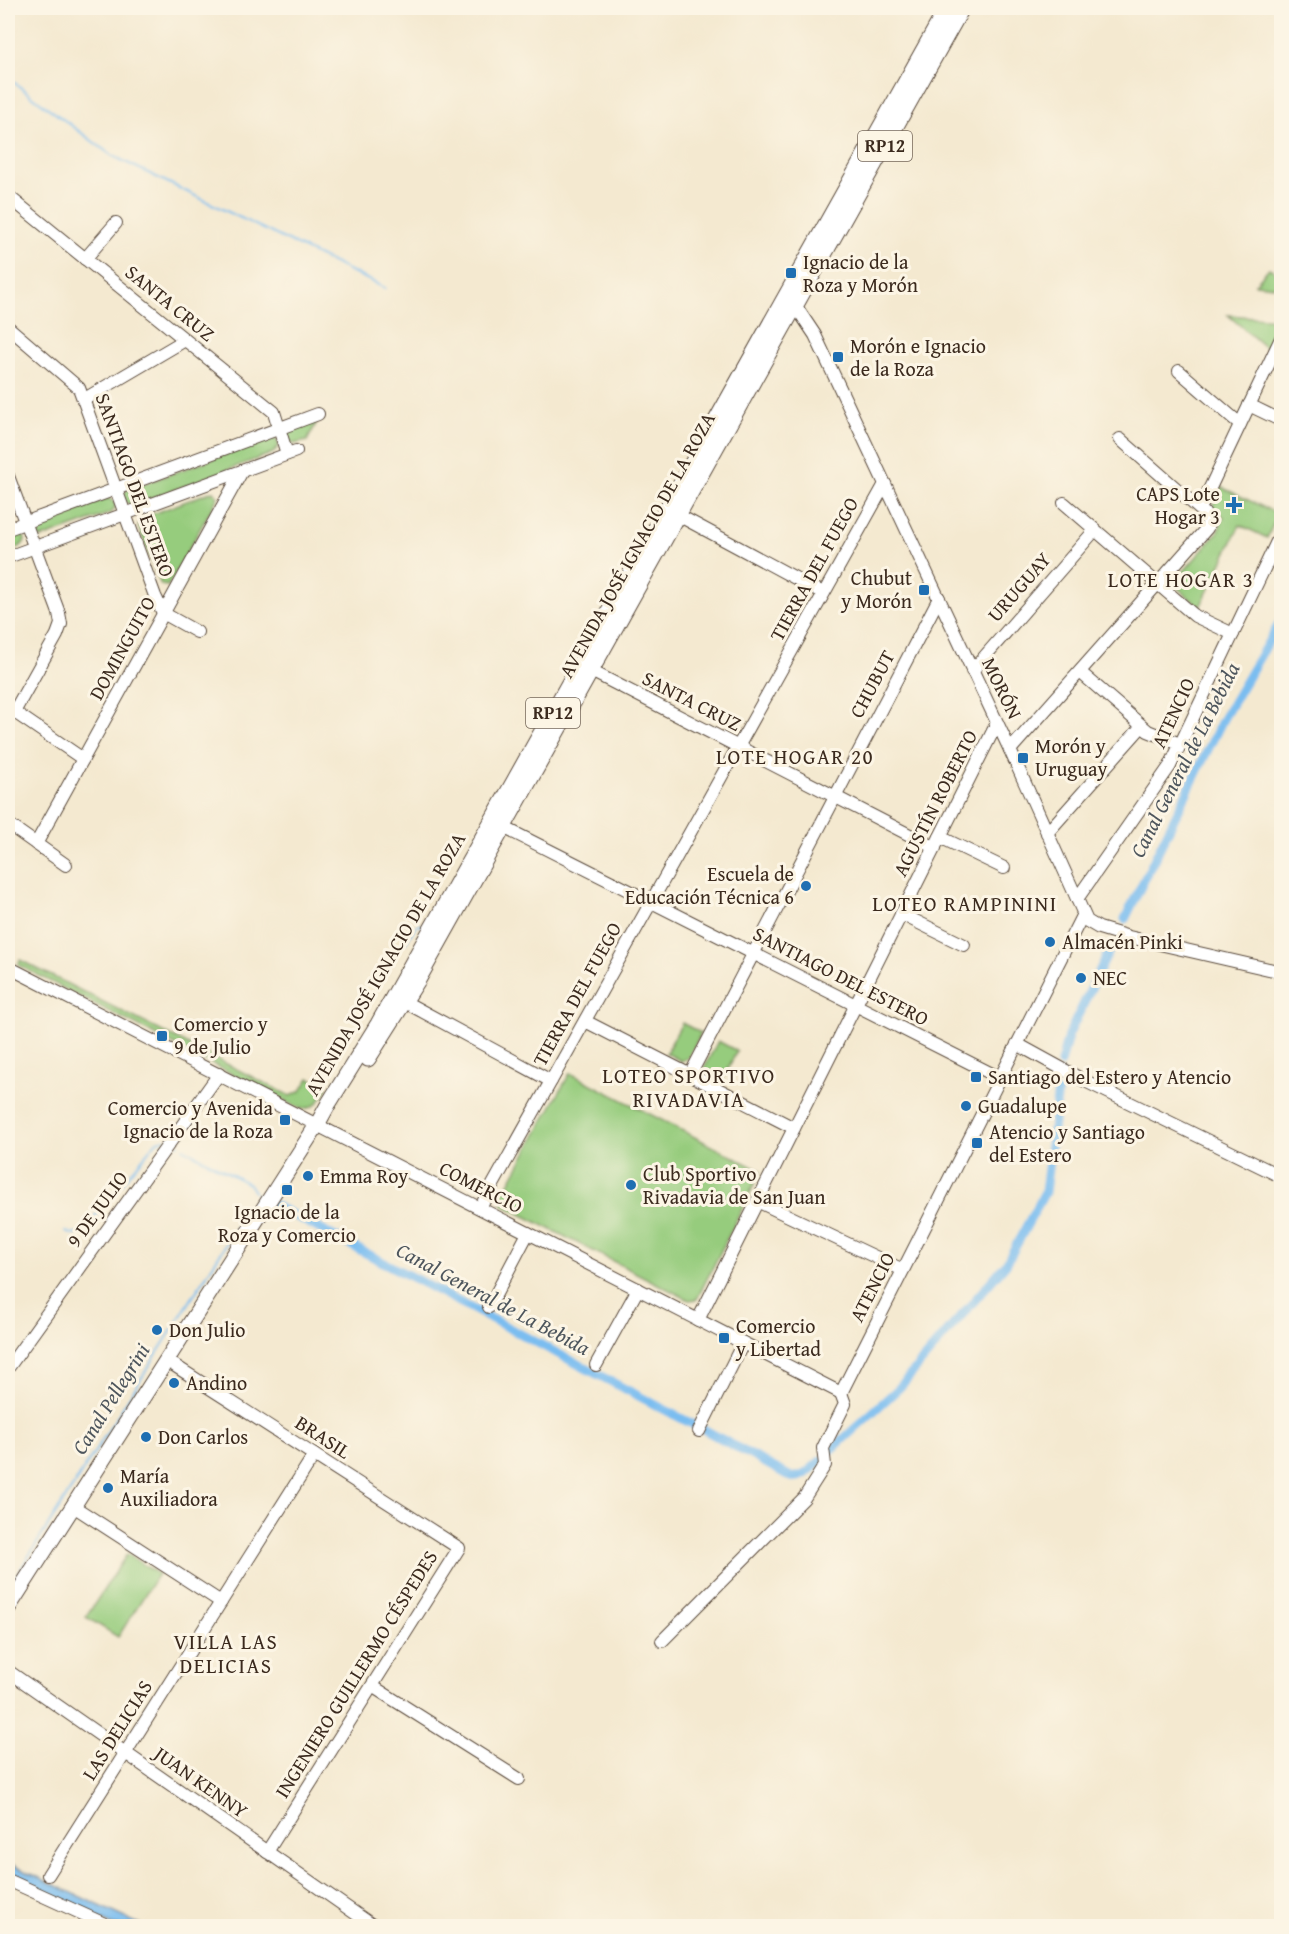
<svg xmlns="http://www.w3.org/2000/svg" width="1289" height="1934" font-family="'Gentium Book Plus',serif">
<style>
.green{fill:#96cc7d;stroke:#687b4e;stroke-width:1.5}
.water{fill:#7abdf0;stroke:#5a7487;stroke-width:1.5}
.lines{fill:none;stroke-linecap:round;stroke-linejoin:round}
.stream{stroke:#7abdf0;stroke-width:2}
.canal{stroke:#7abdf0;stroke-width:9}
.minor-casing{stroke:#574739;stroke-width:14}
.major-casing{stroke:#574739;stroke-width:17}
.minor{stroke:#fff;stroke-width:12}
.major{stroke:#fff;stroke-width:15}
.poi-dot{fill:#1f6fb2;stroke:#fcf5e5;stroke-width:2}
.labels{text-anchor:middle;stroke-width:6;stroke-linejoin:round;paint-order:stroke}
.shield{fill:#fcf5e5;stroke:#75675a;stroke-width:1.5}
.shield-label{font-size:18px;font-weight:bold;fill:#3b2a1e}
.poi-label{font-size:20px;fill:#3b2a1e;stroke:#fcf5e5;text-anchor:start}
.street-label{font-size:20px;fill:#3b2a1e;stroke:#fcf5e5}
.neighbourhood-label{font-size:21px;letter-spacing:1.5px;fill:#3b2a1e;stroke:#fcf5e5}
.water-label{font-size:21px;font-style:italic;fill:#4e565d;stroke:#fcf5e5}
</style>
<rect width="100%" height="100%" fill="#fcf5e5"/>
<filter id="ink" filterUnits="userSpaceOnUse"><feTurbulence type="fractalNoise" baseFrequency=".0167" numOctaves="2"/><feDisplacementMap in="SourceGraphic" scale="12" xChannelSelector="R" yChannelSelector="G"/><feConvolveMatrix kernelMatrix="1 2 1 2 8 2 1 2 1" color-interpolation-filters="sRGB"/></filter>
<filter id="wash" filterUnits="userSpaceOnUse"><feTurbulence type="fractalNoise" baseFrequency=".008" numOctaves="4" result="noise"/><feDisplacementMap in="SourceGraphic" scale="24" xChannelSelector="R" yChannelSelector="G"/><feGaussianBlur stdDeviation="1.35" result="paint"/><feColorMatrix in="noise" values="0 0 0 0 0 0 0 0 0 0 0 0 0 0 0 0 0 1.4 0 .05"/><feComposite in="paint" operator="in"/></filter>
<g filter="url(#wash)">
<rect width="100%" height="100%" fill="#f4e9d0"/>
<g class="green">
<path d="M 1269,268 L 1281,275 L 1281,287 L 1255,284 Z"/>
<path d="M 1228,315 L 1278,319 L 1280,323 L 1267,349 Z"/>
<path d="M 319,418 L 307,441 L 294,444 L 289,441 L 287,436 L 289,431 Z"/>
<path d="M 271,437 L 277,440 L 279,446 L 273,453 L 133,505 L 126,503 L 123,495 L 125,491 Z"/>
<path d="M 1221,487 L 1278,514 L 1267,538 L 1240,525 L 1200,607 L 1178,588 L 1177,579 L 1217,533 L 1224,517 L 1212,507 Z"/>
<path d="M 213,491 L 218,497 L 168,586 L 161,585 L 138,525 L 142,518 Z"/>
<path d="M 108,498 L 115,503 L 115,508 L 111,513 L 42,538 L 35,535 L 34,528 L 38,522 Z"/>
<path d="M 17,531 L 24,536 L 25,541 L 21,546 L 8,552 L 8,534 Z"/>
<path d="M 20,960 L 290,1096 L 301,1091 L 309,1078 L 328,1088 C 320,1100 316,1109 301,1109 L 18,965 Z"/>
<path d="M 682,1023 L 701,1033 L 688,1058 L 681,1061 L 666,1053 Z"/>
<path d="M 718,1041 L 737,1051 L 721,1082 L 707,1074 L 704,1068 Z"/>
<path d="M 570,1073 L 761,1171 L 697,1299 L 689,1300 L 503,1205 L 501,1198 Z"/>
<path d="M 127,1554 L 158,1574 L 118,1637 L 86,1617 Z"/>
</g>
<path class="water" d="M 8,1863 L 143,1926 L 115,1926 L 8,1877 Z"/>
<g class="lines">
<g class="stream">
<path d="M 8,78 L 111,155 L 385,288"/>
<path d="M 405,943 L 415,927 L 418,925 L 424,926"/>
<path d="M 177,1144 L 179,1145"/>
<path d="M 183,1148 L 249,1184 L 254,1192"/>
<path d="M 66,1232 L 74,1235 L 82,1232 L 157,1141 L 165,1139"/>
<path d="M 8,1589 L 256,1197 L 260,1197 L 256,1194"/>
</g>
<g class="canal">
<path d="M 1125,919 L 1223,719 L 1282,619"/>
<path d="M 1061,1063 L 1068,1036 L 1111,947"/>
<path d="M 274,1205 L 696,1426"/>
<path d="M 705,1430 L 791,1477 C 804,1479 812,1468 821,1460"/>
<path d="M 828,1453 L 899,1388 L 1006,1264 L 1045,1192 L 1060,1074"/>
</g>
</g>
</g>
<g filter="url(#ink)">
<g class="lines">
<g class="minor-casing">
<g id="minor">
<path d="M 8,196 L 274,412 L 287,454"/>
<path d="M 85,259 L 116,223"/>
<path d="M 790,302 L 795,305 L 815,335 L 1010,750 L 1087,921 L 1099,928 L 1129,937 L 1282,972"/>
<path d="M 8,327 L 79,388 L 155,596 L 163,613 L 197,632"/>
<path d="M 1179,371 L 1240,424"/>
<path d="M 83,400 L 185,340"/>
<path d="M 1249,405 L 1282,421"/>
<path d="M 8,476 L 59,613 L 61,624 L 57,635 L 14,712"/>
<path d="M 1064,503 L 1195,616 L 1233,634"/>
<path d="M 1200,509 L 1282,336"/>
<path d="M 678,515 L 823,593"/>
<path d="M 8,529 L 318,414"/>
<path d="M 8,557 L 296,451"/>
<path d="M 591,671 L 935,848"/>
<path d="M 972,671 L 1095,530"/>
<path d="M 1080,672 L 1148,731 L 1180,744"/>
<path d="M 10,709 L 83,759"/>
<path d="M 1010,750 L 1207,528 L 1208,522 L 1204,513 L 1120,439"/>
<path d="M 8,824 L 66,865"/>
<path d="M 503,827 L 1000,1078"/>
<path d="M 1047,833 L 1142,726"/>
<path d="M 940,837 L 1004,868"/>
<path d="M 36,844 L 242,471"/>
<path d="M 1077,899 L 1170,766 L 1282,531"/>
<path d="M 901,914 L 964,945"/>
<path d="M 8,967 L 841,1393"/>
<path d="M 405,1002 L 551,1081"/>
<path d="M 585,1021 L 794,1128"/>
<path d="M 1017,1044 L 1079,1078 L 1282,1177"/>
<path d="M 690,1075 L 939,598"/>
<path d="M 757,1201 L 903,1270"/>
<path d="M 480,1208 L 885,484"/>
<path d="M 489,1307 L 528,1233"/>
<path d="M 698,1320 L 997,723"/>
<path d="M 166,1360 L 459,1548 L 267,1852"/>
<path d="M 596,1365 L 638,1289"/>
<path d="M 8,1368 L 219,1074"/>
<path d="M 841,1393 L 1083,914"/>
<path d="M 699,1431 L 743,1343"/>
<path d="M 73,1506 L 221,1602"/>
<path d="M 662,1641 L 804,1498 L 825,1465 L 823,1448 L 845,1404 L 841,1393"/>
<path d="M 8,1671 L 372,1925"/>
<path d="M 372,1686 L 519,1779"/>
<path d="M 48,1875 L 314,1455"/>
<path d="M 8,1880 L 109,1926"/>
</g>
</g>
<g class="major-casing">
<g id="major">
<path d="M 368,1059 L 418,980 L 962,8"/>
<path d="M 8,1608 L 317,1125 L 329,1103 L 378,1024 L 947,8"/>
</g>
</g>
<use href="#minor" class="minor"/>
<use href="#major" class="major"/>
</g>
</g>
<g class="poi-dot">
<rect x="785" y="267" width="12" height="12" rx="3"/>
<rect x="832" y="351" width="12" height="12" rx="3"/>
<path d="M1231 496h6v6h6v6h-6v6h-6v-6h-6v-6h6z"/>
<rect x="918" y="584" width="12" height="12" rx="3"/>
<rect x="1017" y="752" width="12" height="12" rx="3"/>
<circle cx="806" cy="886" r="6"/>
<circle cx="1050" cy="942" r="6"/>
<circle cx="1081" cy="978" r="6"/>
<rect x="156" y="1030" width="12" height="12" rx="3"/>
<rect x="970" y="1071" width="12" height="12" rx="3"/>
<circle cx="966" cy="1106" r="6"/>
<rect x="279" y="1114" width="12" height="12" rx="3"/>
<rect x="971" y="1137" width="12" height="12" rx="3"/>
<circle cx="308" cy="1176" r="6"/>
<circle cx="631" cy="1185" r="6"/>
<rect x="281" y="1184" width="12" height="12" rx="3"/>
<circle cx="157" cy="1330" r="6"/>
<rect x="718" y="1332" width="12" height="12" rx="3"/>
<circle cx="174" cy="1383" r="6"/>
<circle cx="146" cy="1437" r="6"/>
<circle cx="108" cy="1488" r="6"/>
</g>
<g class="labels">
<g class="shield">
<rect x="858" y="131" width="54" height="30" rx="4.5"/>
<rect x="526" y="698" width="54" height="30" rx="4.5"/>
</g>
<g class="shield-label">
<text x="885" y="152">RP12</text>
<text x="553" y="719">RP12</text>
</g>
<g class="poi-label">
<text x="803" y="269">Ignacio de la<tspan x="803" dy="23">Roza y Morón</tspan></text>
<text x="850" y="353">Morón e Ignacio<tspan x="850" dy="23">de la Roza</tspan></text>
<text x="1220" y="501" text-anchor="end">CAPS Lote<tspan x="1220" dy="23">Hogar 3</tspan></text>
<text x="912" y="585" text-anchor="end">Chubut<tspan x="912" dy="23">y Morón</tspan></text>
<text x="1035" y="753">Morón y<tspan x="1035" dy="23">Uruguay</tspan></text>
<text x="794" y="881" text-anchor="end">Escuela de<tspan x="794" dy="23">Educación Técnica 6</tspan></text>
<text x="1062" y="949">Almacén Pinki</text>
<text x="1093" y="985">NEC</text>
<text x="174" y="1031">Comercio y<tspan x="174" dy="23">9 de Julio</tspan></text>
<text x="988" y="1084">Santiago del Estero y Atencio</text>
<text x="978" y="1113">Guadalupe</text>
<text x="273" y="1115" text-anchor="end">Comercio y Avenida<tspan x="273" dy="23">Ignacio de la Roza</tspan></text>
<text x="989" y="1139">Atencio y Santiago<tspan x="989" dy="23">del Estero</tspan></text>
<text x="643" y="1181">Club Sportivo<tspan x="643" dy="23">Rivadavia de San Juan</tspan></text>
<text x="320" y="1183">Emma Roy</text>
<text x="287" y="1219" text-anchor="middle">Ignacio de la<tspan x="287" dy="23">Roza y Comercio</tspan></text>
<text x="736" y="1333">Comercio<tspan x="736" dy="23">y Libertad</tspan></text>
<text x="169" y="1337">Don Julio</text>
<text x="186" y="1390">Andino</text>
<text x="158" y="1444">Don Carlos</text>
<text x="120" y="1483">María<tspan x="120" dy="23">Auxiliadora</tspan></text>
</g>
<g class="street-label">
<text transform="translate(170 303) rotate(39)" y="7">SANTA CRUZ</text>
<text transform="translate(135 485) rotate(70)" y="7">SANTIAGO DEL ESTERO</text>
<text transform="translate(637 545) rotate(-61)" y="7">AVENIDA JOSÉ IGNACIO DE LA ROZA</text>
<text transform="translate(814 569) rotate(-61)" y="7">TIERRA DEL FUEGO</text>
<text transform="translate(1019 587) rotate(-49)" y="7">URUGUAY</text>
<text transform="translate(122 648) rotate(-61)" y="7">DOMINGUITO</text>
<text transform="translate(872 684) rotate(-62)" y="7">CHUBUT</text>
<text transform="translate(1002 688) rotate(64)" y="7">MORÓN</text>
<text transform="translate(692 701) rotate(27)" y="7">SANTA CRUZ</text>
<text transform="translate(1173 713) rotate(-65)" y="7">ATENCIO</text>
<text transform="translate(935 803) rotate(-63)" y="7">AGUSTÍN ROBERTO</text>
<text transform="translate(385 964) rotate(-60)" y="7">AVENIDA JOSÉ IGNACIO DE LA ROZA</text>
<text transform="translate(841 976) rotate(27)" y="7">SANTIAGO DEL ESTERO</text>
<text transform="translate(577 994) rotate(-61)" y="7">TIERRA DEL FUEGO</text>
<text transform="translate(481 1187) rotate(27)" y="7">COMERCIO</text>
<text transform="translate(97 1209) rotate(-54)" y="7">9 DE JULIO</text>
<text transform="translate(872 1287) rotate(-63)" y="7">ATENCIO</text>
<text transform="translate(323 1437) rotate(33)" y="7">BRASIL</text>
<text transform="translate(356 1674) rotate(-58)" y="7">INGENIERO GUILLERMO CÉSPEDES</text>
<text transform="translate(117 1730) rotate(-58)" y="7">LAS DELICIAS</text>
<text transform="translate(201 1782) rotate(35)" y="7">JUAN KENNY</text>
</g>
<g class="neighbourhood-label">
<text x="1181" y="587">LOTE HOGAR 3</text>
<text x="795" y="764">LOTE HOGAR 20</text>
<text x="965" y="911">LOTEO RAMPININI</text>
<text x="689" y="1083">LOTEO SPORTIVO<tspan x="689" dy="24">RIVADAVIA</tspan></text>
<text x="226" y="1649">VILLA LAS<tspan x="226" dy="24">DELICIAS</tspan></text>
</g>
<g class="water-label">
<text transform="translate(1185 760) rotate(-63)" y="7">Canal General de La Bebida</text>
<text transform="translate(493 1299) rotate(28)" y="7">Canal General de La Bebida</text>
<text transform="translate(111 1399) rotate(-58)" y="7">Canal Pellegrini</text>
</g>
</g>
<rect width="1289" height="1934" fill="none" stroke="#fcf5e5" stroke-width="30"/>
</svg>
